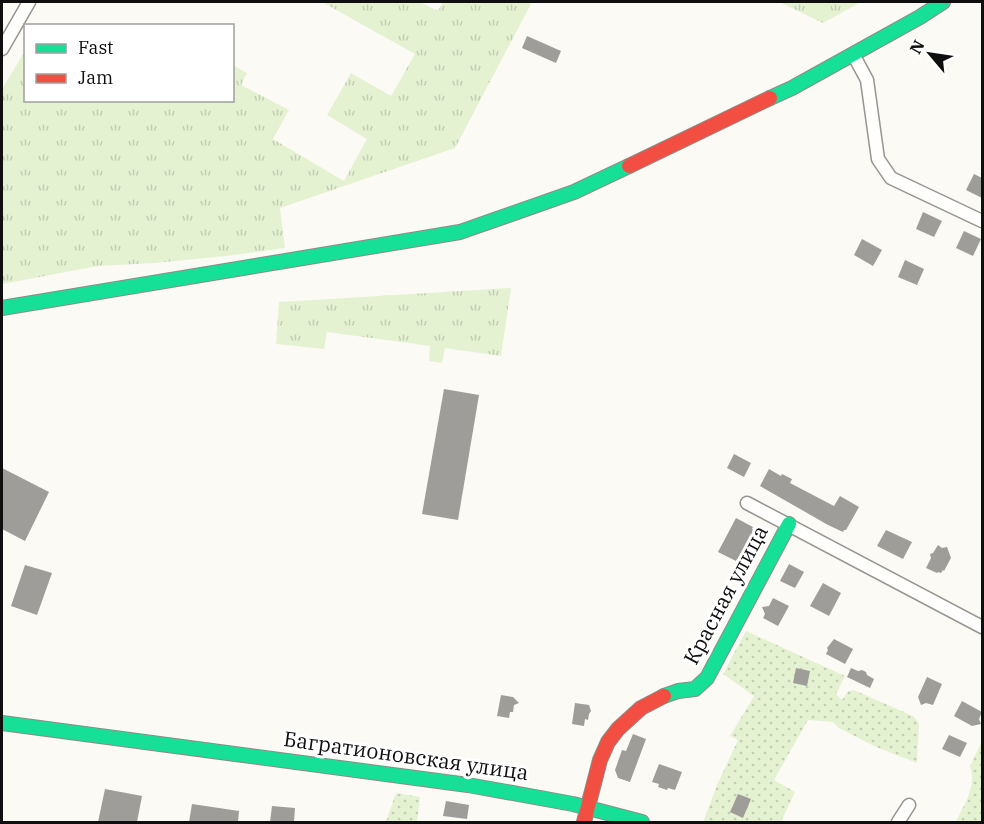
<svg xmlns="http://www.w3.org/2000/svg" width="984" height="824" font-family="'IBM Plex Serif',serif">
<style>
.grass{fill:url(#grass-tufts)}
.park{fill:url(#park-dots)}
.building{fill:#9f9d99}
.lines{fill:none;stroke-linecap:round;stroke-linejoin:round}
.street-casing{stroke:#969592;stroke-width:15}
.fast-casing{stroke:#8c8b89;stroke-width:16}
.jam-casing{stroke:#8c8b89;stroke-width:16}
.street{stroke:#fffefd;stroke-width:12}
.fast{stroke:#16e098;stroke-width:14}
.jam{stroke:#f24e42;stroke-width:14}
.labels{text-anchor:middle;stroke-width:6;stroke-linejoin:round;paint-order:stroke}
.street-label{font-size:21px;fill:#0f0f0f;stroke:#fff}
</style>
<defs>
<pattern id="grass-tufts" width="24" height="20" patternUnits="userSpaceOnUse" patternTransform="scale(1.5)"><rect width="24" height="20" fill="#e4f2d2"/><path d="M3 7l-1-3M5 7V3M7 7l1-3M15 17l-1-3M17 17v-4M19 17l1-3" fill="none" stroke="#c2ceb3"/></pattern>
<pattern id="park-dots" width="8" height="8" patternUnits="userSpaceOnUse" patternTransform="scale(1.5)"><rect width="8" height="8" fill="#e4f2d2"/><path d="M2 2h.1M6 6h.1" fill="none" stroke="#c2ceb3" stroke-width="1.8" stroke-linecap="round"/></pattern>
</defs>
<rect width="100%" height="100%" fill="#fcfaf4"/>
<g class="grass">
<path d="M 322,2 L 420,2 L 438,11 L 443,2 L 532,2 L 455,148 L 280,208 L 285,248 L 226,256 L 155,263 L 98,266 L 2,284 L 2,89 L 25,51 L 26,100 L 232,100 L 233,65 L 247,73 L 241,85 L 289,110 L 273,139 L 344,181 L 367,139 L 327,115 L 351,73 L 391,96 L 415,54 Z"/>
<path d="M 779,2 L 861,2 L 823,23 Z"/>
<path d="M 511,288 L 501,356 L 445,348 L 442,363 L 429,361 L 430,346 L 327,332 L 324,349 L 276,344 L 279,302 Z"/>
</g>
<g class="park">
<path d="M 746,631 L 845,676 L 836,694 L 842,700 L 848,691 L 854,690 L 913,716 L 919,723 L 917,763 L 876,747 L 839,728 L 833,722 L 808,720 L 774,780 L 795,792 L 781,822 L 703,822 L 717,785 L 738,740 L 730,736 L 754,696 L 723,674 Z"/>
<path d="M 982,741 L 982,822 L 956,822 C 964,804 977,787 970,766 Z"/>
<path d="M 396,793 L 420,797 L 417,822 L 386,822 Z"/>
</g>
<g class="building">
<path d="M 527,36 L 561,51 L 556,63 L 522,48 Z"/>
<path d="M 974,174 L 982,178 L 982,198 L 966,190 Z"/>
<path d="M 923,212 L 942,221 L 934,237 L 916,229 Z"/>
<path d="M 964,231 L 981,239 L 973,256 L 956,248 Z"/>
<path d="M 862,239 L 882,250 L 873,266 L 854,255 Z"/>
<path d="M 905,260 L 924,269 L 917,285 L 898,277 Z"/>
<path d="M 444,389 L 479,395 L 458,520 L 422,514 Z"/>
<path d="M 734,454 L 751,463 L 744,477 L 727,468 Z"/>
<path d="M 2,468 L 49,492 L 25,541 L 2,529 Z"/>
<path d="M 769,469 L 781,476 L 782,474 L 792,479 L 790,483 L 834,506 L 840,496 L 859,507 L 846,530 L 844,530 L 843,532 L 828,525 L 760,486 Z"/>
<path d="M 736,518 L 753,527 L 752,529 L 759,533 L 743,562 L 737,559 L 736,561 L 718,552 Z"/>
<path d="M 886,530 L 912,542 L 903,559 L 877,546 Z"/>
<path d="M 938,545 L 942,548 L 947,547 L 951,558 L 944,571 L 943,570 L 941,573 L 938,572 L 937,573 L 926,568 L 931,558 L 930,554 L 933,553 Z"/>
<path d="M 789,564 L 804,572 L 795,588 L 780,581 Z"/>
<path d="M 25,565 L 52,573 L 37,615 L 11,606 Z"/>
<path d="M 823,583 L 841,593 L 829,616 L 810,606 Z"/>
<path d="M 773,598 L 789,606 L 778,626 L 763,618 L 765,614 L 762,607 L 769,606 Z"/>
<path d="M 834,639 L 853,649 L 845,664 L 826,654 L 828,650 L 827,648 Z"/>
<path d="M 796,668 L 810,671 L 807,686 L 793,683 Z"/>
<path d="M 851,668 L 858,671 L 862,670 L 866,672 L 867,675 L 874,679 L 870,688 L 847,677 Z"/>
<path d="M 927,677 L 942,684 L 933,705 L 926,703 L 921,705 L 918,697 Z"/>
<path d="M 501,695 L 513,697 L 519,703 L 514,705 L 513,712 L 510,712 L 509,718 L 497,716 Z"/>
<path d="M 962,701 L 982,712 L 979,719 L 981,724 L 972,726 L 954,716 Z"/>
<path d="M 575,703 L 589,705 L 591,711 L 589,714 L 588,720 L 585,719 L 584,726 L 572,724 Z"/>
<path d="M 633,734 L 646,739 L 630,782 L 618,778 L 615,770 L 622,750 L 626,751 Z"/>
<path d="M 949,735 L 967,743 L 960,757 L 942,749 Z"/>
<path d="M 659,764 L 682,772 L 675,790 L 668,788 L 667,790 L 658,787 L 659,784 L 652,782 Z"/>
<path d="M 105,789 L 142,796 L 137,822 L 98,822 Z"/>
<path d="M 738,794 L 751,799 L 743,818 L 730,812 Z"/>
<path d="M 446,801 L 469,805 L 467,819 L 443,816 Z"/>
<path d="M 192,804 L 239,811 L 238,822 L 189,822 Z"/>
<path d="M 272,806 L 295,808 L 294,822 L 270,822 Z"/>
</g>
<g class="lines">
<g class="street-casing">
<g id="street">
<path d="M 2,49 L 29,2"/>
<path d="M 853,54 L 867,80 L 878,159 L 891,178 L 982,221"/>
<path d="M 747,503 L 982,627"/>
<path d="M 898,822 L 909,805"/>
</g>
</g>
<g class="fast-casing">
<g id="fast">
<path d="M 770,98 L 792,88 L 920,17 L 943,2"/>
<path d="M 2,308 L 460,232 L 574,192 L 629,166"/>
<path d="M 664,696 L 678,691 L 695,689 L 707,678 L 789,524"/>
<path d="M 2,723 L 468,785 L 573,804 L 642,822"/>
</g>
</g>
<g class="jam-casing">
<g id="jam">
<path d="M 629,166 L 770,98"/>
<path d="M 584,822 L 600,760 L 608,742 L 618,729 L 641,708 L 664,696"/>
</g>
</g>
<use href="#street" class="street"/>
<use href="#fast" class="fast"/>
<use href="#jam" class="jam"/>
</g>
<g class="labels">
<g class="street-label">
<text transform="translate(726 595) rotate(-62)" y="7">Красная улица</text>
<text transform="translate(406 756) rotate(8)" y="7">Багратионовская улица</text>
</g>
</g>
<rect width="984" height="824" fill="none" stroke="#0f0f0f" stroke-width="6"/>
<rect x="24" y="24" width="210" height="78" fill="#ffffff" stroke="#9f9f9f" stroke-width="1.5"/>
<rect x="36" y="44" width="30" height="9" fill="#16e098" stroke="#9f9f9f" stroke-width="1.5"/>
<text x="78" y="54" font-size="18" fill="#0f0f0f">Fast</text>
<rect x="36" y="74" width="30" height="9" fill="#f24e42" stroke="#9f9f9f" stroke-width="1.5"/>
<text x="78" y="84" font-size="18" fill="#0f0f0f">Jam</text>
<g transform="translate(930 54) rotate(299)" stroke="#ffffff" stroke-width="4.5" paint-order="stroke">
<path d="M0-4.5L10 22L0 15L-10 22Z" fill="#0f0f0f"/>
<text y="-9" font-size="16" font-weight="bold" text-anchor="middle" fill="#0f0f0f">N</text>
</g>
</svg>
